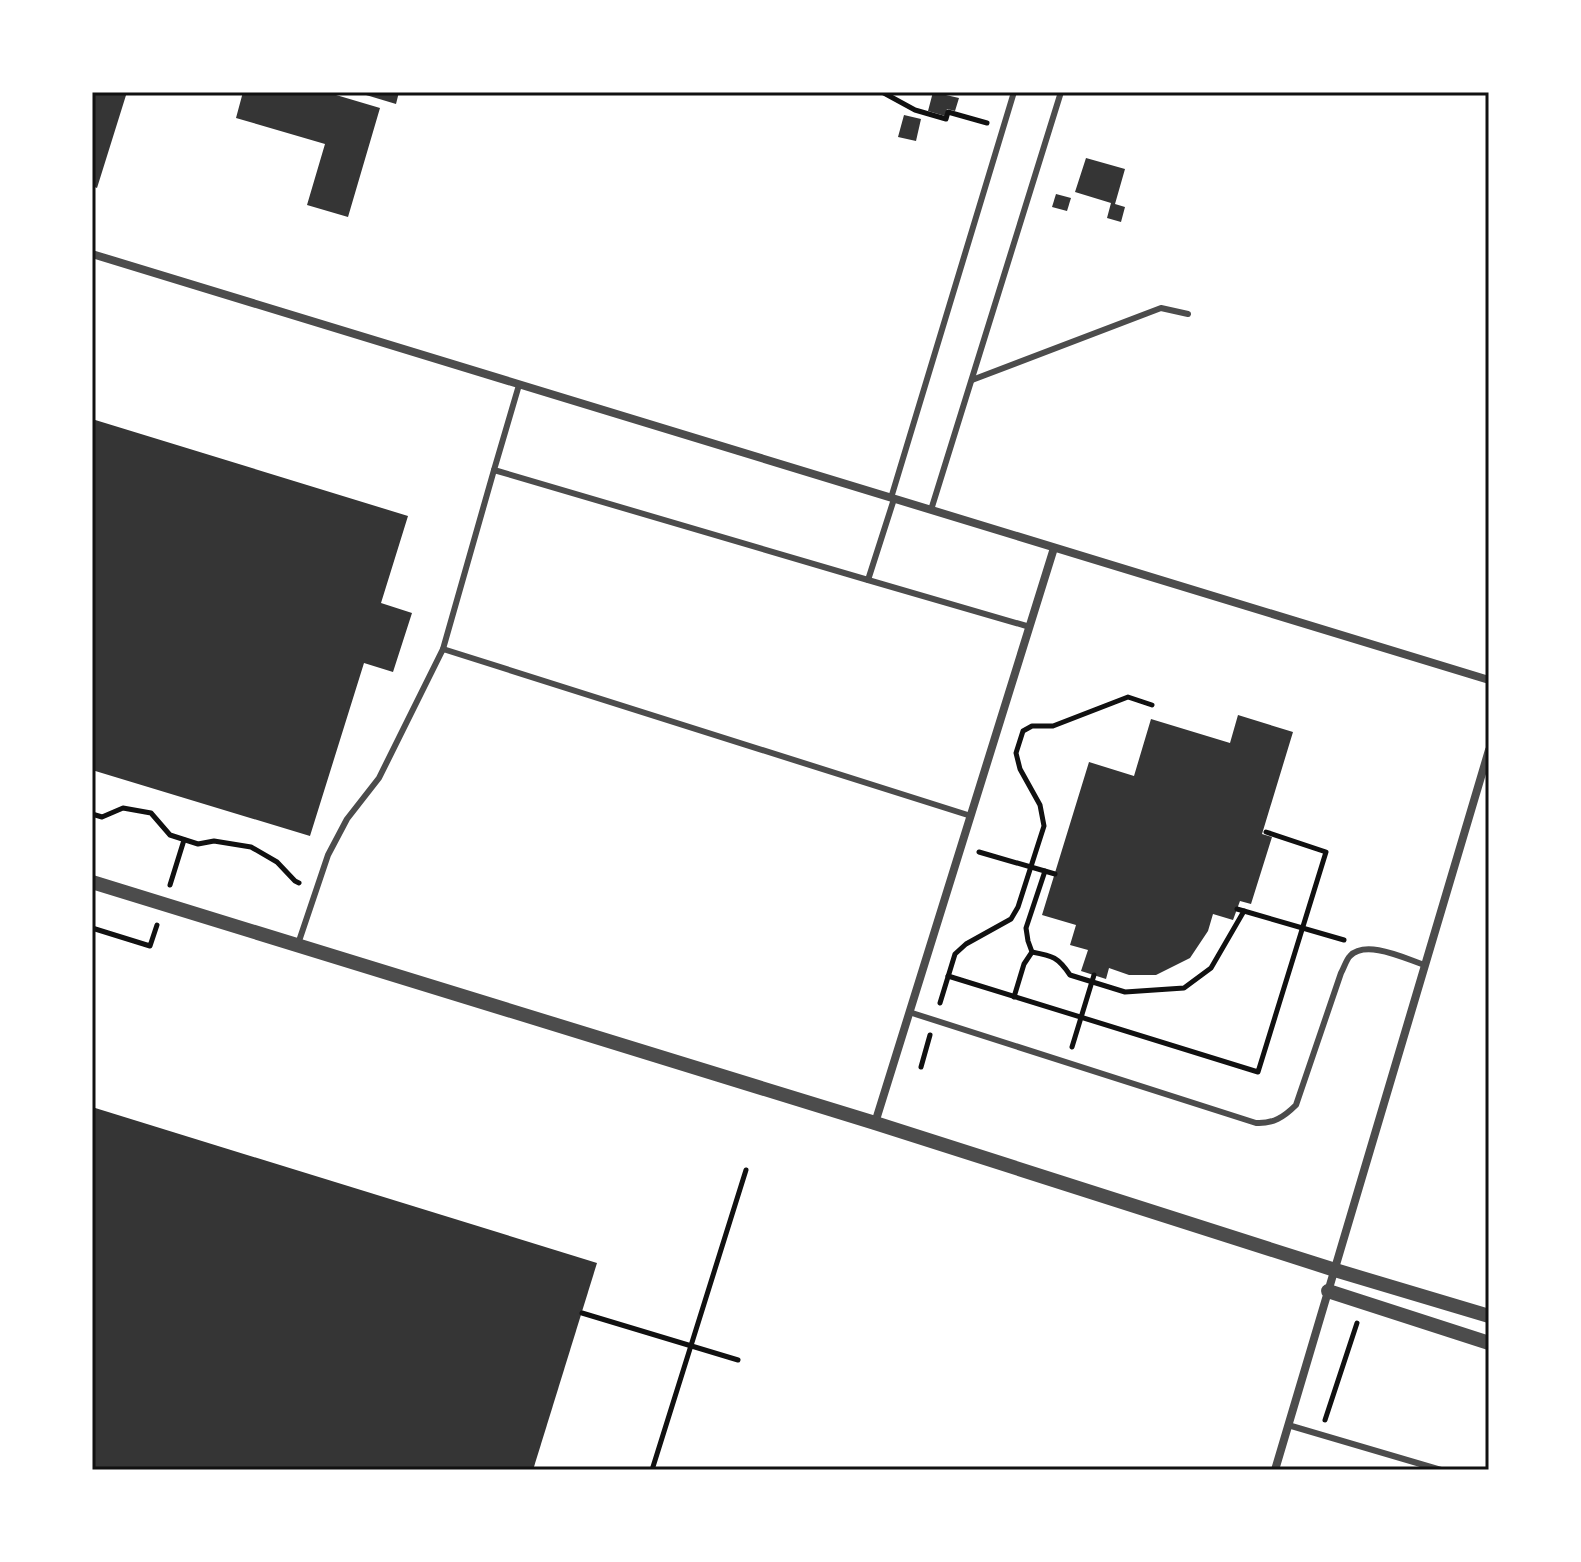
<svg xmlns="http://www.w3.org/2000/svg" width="1581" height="1562" font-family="'Exo 2',sans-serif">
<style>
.building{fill:#353535}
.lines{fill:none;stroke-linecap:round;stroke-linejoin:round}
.path{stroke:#111;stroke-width:5}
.service{stroke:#4c4c4c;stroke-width:6}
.minor{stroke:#4c4c4c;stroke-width:8}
.tertiary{stroke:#4c4c4c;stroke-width:14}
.neatline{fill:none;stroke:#111;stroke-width:3}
</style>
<rect width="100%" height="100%" fill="#fff"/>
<g class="building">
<path d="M 92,92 L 127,92 L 97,188 L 92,186 Z"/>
<path d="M 243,92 L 326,92 L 380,108 L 348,217 L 307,205 L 325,144 L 236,118 Z"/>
<path d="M 356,92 L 399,92 L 396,104 Z"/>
<path d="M 933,92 L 959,98 L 955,111 L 947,109 L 945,116 L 928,111 Z"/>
<path d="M 904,115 L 921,119 L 916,141 L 898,137 Z"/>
<path d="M 1086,158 L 1125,169 L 1115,204 L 1125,207 L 1121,222 L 1107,218 L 1111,203 L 1075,192 Z"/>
<path d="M 1056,194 L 1071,198 L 1067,211 L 1052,207 Z"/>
<path d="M 92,419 L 408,516 L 381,603 L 412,613 L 393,672 L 364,663 L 310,836 L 92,770 Z"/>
<path d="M 1238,715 L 1293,732 L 1262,834 L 1272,837 L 1251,904 L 1240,901 L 1233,920 L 1213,914 L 1208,931 L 1190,958 L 1156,975 L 1129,975 L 1109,968 L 1106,979 L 1081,971 L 1088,950 L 1070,945 L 1076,925 L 1042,915 L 1089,762 L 1134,776 L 1151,719 L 1230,743 Z"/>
<path d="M 92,1107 L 597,1263 L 533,1470 L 92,1470 Z"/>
</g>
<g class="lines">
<g class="path">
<path d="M 882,92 L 915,110 L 946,119 L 948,112 L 987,123"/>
<path d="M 92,814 L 102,817 L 123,808 L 151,813 L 170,835 L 198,844 L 214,841 L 251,847 L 277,862 L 295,881 L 299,883"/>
<path d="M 979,852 L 1055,874"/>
<path d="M 170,885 L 184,840"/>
<path d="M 1237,909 L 1344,940"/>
<path d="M 92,928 L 150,946 L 157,925"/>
<path d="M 1032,952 C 1053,956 1058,957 1070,975 L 1125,992 L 1184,988 L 1211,968 L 1244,911"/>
<path d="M 948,976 L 1258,1072 L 1326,852 L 1266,832"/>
<path d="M 1014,997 L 1024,964 L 1032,952 L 1028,941 L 1026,928 L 1045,871"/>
<path d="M 940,1003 L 955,954 L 966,944 L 1011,919 L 1018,907 L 1044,826 L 1040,805 L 1020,769 L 1016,753 L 1023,731 L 1032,726 L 1053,726 L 1128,697 L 1152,705"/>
<path d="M 1072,1047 L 1094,975"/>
<path d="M 921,1067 L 930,1035"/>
<path d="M 582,1313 L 738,1360"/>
<path d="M 1325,1420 L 1357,1323"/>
<path d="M 652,1470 L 746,1170"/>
</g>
<g class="service">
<path d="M 972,380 L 1161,308 L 1188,314"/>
<path d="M 519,385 L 494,470 L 868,580 L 894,499"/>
<path d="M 891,498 L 1014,92"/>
<path d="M 931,510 L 1061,92"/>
<path d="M 868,580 L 1030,627"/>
<path d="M 443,649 L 494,470"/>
<path d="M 298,944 L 328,855 L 347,819 L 379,778 L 443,649 L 971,816"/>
<path d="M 909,1012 L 1256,1123 C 1273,1124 1284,1117 1296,1105 L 1341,973 C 1344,968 1346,960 1350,956 C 1366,939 1406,959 1425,965"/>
<path d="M 1288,1425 L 1441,1470"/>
</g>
<g class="minor">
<path d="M 92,254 L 1489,680"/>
<path d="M 875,1123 L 1054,548"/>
<path d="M 1275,1470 L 1489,750"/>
</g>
<g class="tertiary">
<path d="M 92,882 L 875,1123 L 1335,1270 L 1489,1316"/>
<path d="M 1328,1291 L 1489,1343"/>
</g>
</g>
<rect width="1581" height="1562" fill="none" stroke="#ffffff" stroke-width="188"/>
<rect x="94" y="94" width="1393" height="1374" class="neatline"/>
</svg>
